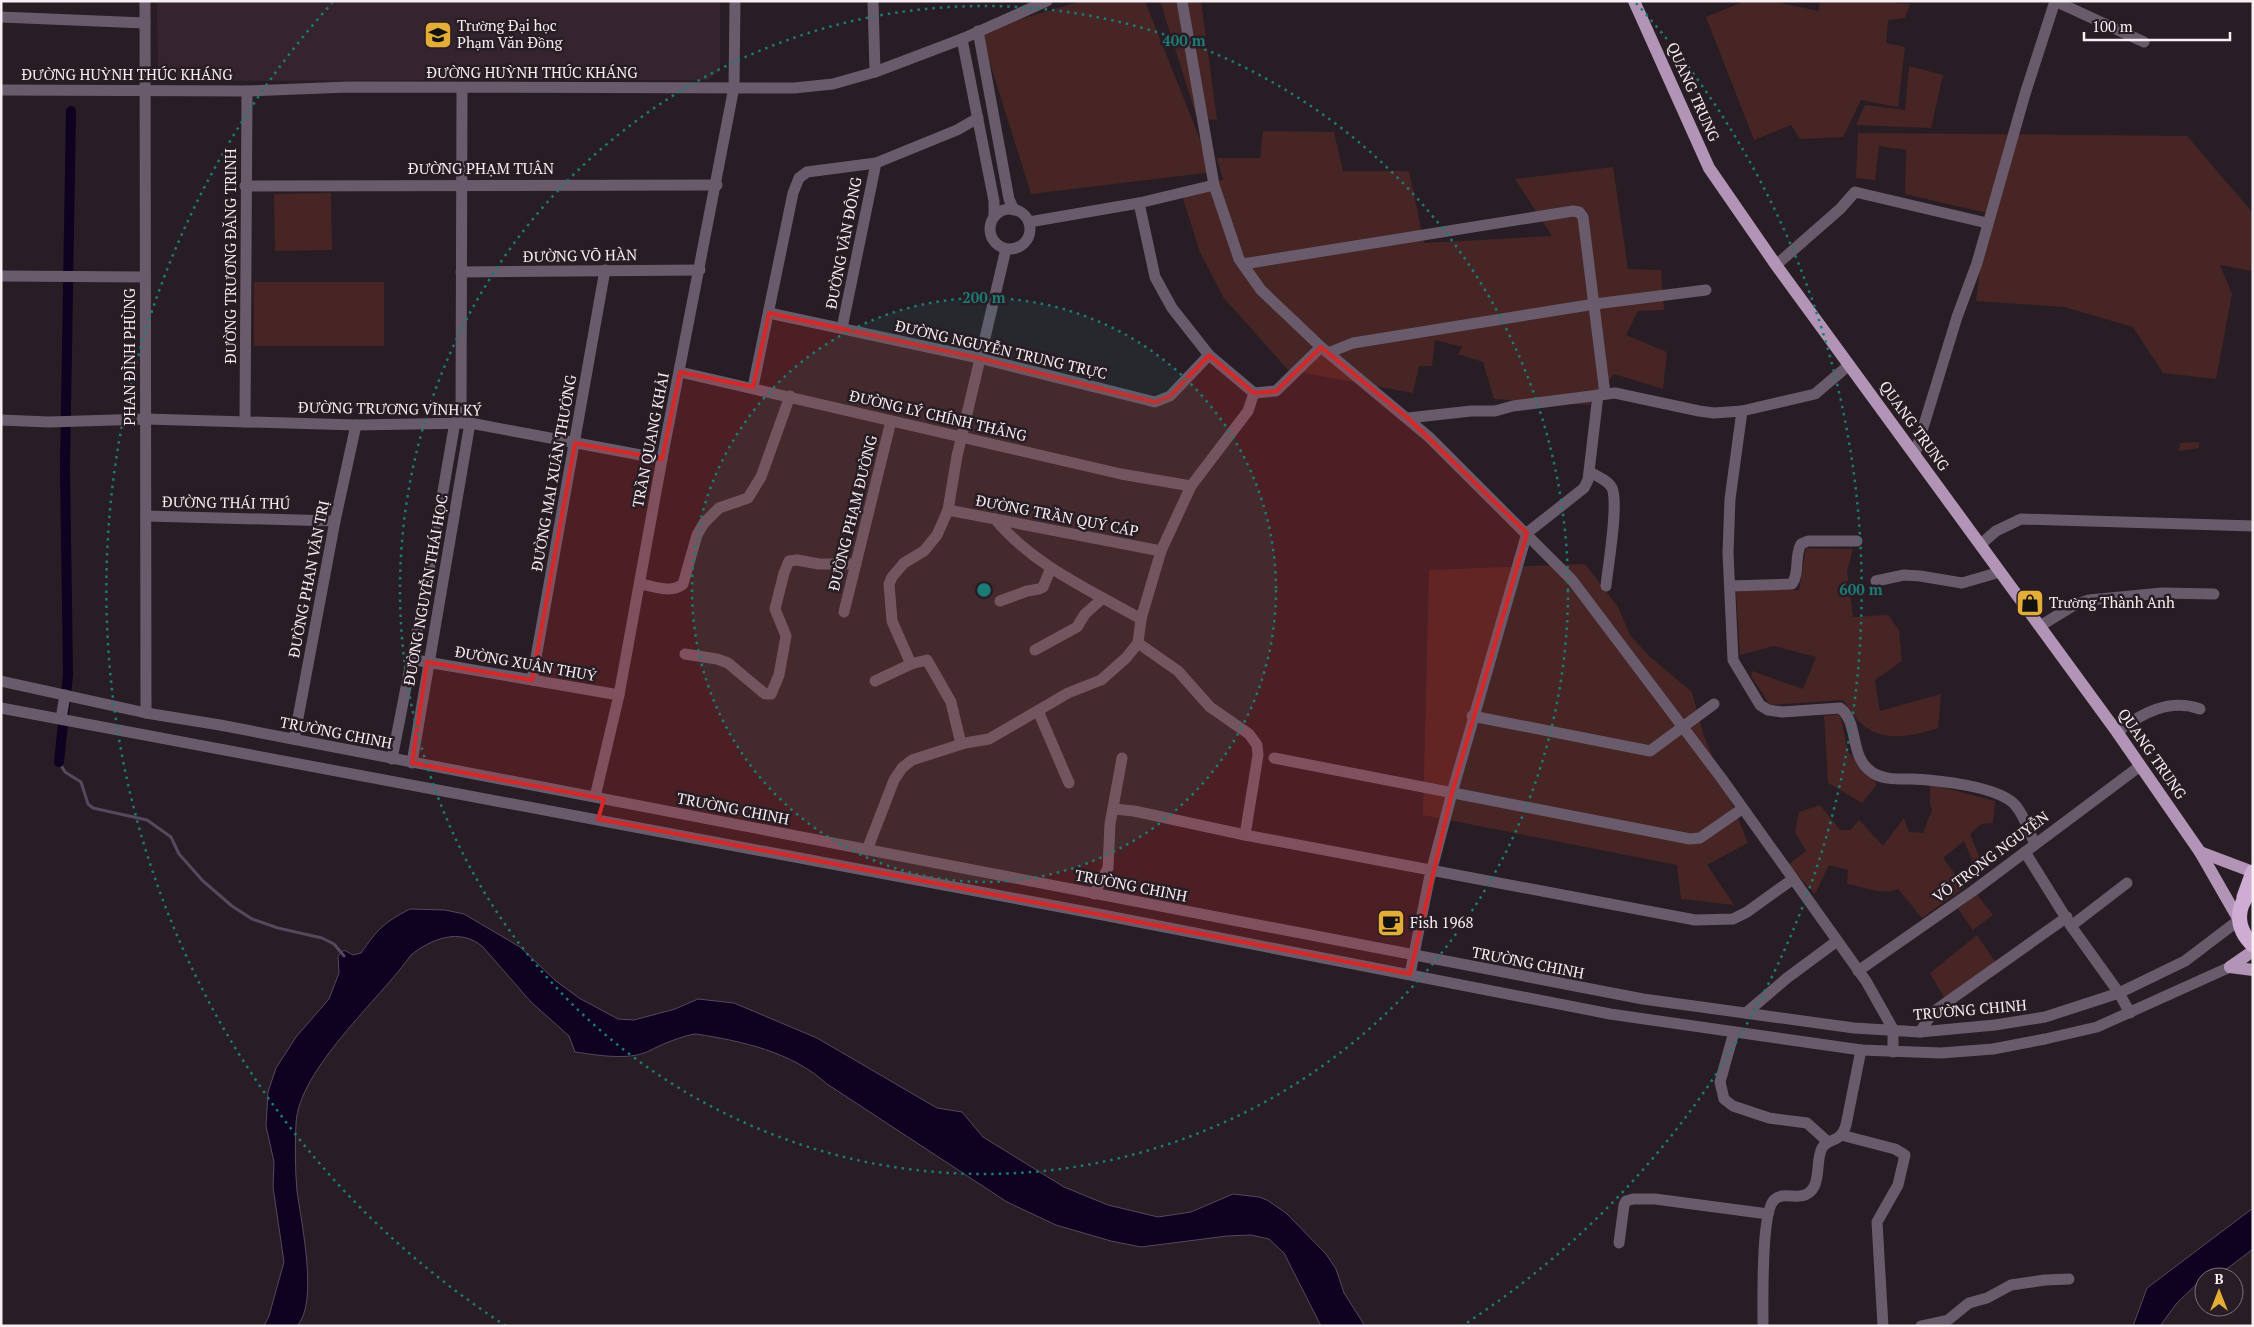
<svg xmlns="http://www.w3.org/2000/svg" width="2254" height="1327" font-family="'PT Serif',serif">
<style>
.built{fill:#35242e}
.green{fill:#472524}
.water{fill:#0f0120;stroke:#55485f}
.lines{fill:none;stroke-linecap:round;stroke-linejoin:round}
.stream{stroke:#55485f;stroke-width:3}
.canal{stroke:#0f0120;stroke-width:10}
.minor{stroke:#695b6b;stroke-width:11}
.major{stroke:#b295b6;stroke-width:12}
.highway{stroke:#cfacd4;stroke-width:15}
.marked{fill:#d62828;fill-opacity:0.2;stroke:#d62828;stroke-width:4;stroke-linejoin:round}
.ring{fill:none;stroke:#1b7c75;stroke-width:2.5;stroke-dasharray:2.5 5}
.labels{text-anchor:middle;stroke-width:5;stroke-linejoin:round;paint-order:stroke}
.poi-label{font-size:15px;fill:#f7eff3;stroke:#281d24;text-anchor:start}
.street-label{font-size:15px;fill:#f7eff3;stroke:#281d24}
.centre{fill:#1b7c75;stroke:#281d24;stroke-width:2.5}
.ring-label{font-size:15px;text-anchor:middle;font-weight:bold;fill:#1b7c75;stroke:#281d24;stroke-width:5;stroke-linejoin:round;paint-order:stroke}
</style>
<rect width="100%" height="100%" fill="#281d24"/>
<path class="built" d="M 157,1 L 720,1 L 720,70 L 708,80 L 169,81 L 158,69 Z"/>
<g class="green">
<path d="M 1082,1 L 1145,1 L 1213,172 L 1031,194 L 980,31 Z"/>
<path d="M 1160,1 L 1201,1 L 1217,120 L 1197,118 Z"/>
<path d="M 1745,1 L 1771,1 L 1819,11 L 1820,1 L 1895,1 L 1895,3 L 1910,4 L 1905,18 L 1888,20 L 1886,43 L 1905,47 L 1898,107 L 1861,100 L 1843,137 L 1800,139 L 1791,125 L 1754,140 L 1706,17 Z"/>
<path d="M 1909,66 L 1943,75 L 1931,128 L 1856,125 L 1865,105 L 1905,110 Z"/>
<path d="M 1263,131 L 1334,132 L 1343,171 L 1409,171 L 1424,243 L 1552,236 L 1515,179 L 1613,167 L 1628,269 L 1661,270 L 1664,310 L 1638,311 L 1626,335 L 1667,352 L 1663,389 L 1614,374 L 1589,405 L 1494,399 L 1483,362 L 1458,354 L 1462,347 L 1435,340 L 1432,366 L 1419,366 L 1413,393 L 1288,370 L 1223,297 L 1200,252 L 1183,199 L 1198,184 L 1223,180 L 1217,158 L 1260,158 Z"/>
<path d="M 1858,133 L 2187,136 L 2253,213 L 2253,271 L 2220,265 L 2232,294 L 2216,379 L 2163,373 L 2133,327 L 2064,307 L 1976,301 L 1987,213 L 1905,194 L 1906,150 L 1879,146 L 1875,180 L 1856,178 Z"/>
<path d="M 331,193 L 332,250 L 275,251 L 274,194 Z"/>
<rect x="254" y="282" width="130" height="64"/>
<path d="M 2199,442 L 2199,448 L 2179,451 L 2180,443 Z"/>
<path d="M 1806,548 L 1853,549 L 1847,571 L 1853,617 L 1888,615 L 1899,630 L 1902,661 L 1875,680 L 1880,711 L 1941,694 L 1938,728 C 1914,736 1885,743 1863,725 C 1855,719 1849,708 1843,700 L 1770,705 L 1751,676 L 1752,671 L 1803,689 L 1816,657 L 1774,646 L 1740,655 L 1736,590 L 1799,590 Z"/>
<path d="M 1585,564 L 1618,607 L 1630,635 L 1649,656 L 1692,692 L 1704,736 L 1748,843 L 1707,865 L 1734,905 L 1681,899 L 1677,865 L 1423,815 L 1429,570 Z"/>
<path d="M 1840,714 L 1848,752 L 1877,784 L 1862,803 L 1828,783 L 1824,716 Z"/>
<path d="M 1930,784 L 1995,801 L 1993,823 L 1981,824 L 1970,834 L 1983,866 L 1976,869 L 1964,841 L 1943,858 L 1965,887 L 1922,918 L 1898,889 C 1882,896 1865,887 1847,884 L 1848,870 L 1829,865 L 1815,894 L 1788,865 L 1806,851 L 1795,832 L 1799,812 L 1820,805 L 1840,830 L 1851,830 L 1859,820 L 1883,846 L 1904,818 L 1909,832 L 1923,833 L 1932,810 L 1930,804 Z"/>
<path d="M 1977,895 L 1993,915 L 1973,930 L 1958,909 Z"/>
<path d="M 1977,935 L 1996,963 L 1945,999 L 1930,973 Z"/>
</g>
<g class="water">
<path d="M 410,909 L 445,910 L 464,914 L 520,947 L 556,981 L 579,998 L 618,1019 L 634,1020 L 675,1009 L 698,999 L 734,1003 L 817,1038 L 937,1108 L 962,1112 L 983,1137 L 1064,1187 L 1108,1205 L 1158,1217 L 1191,1212 L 1233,1194 L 1259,1197 L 1267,1200 L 1286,1213 L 1326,1254 L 1336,1269 L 1344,1293 L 1365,1326 L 1321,1326 L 1284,1253 L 1269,1239 L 1251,1235 L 1227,1236 L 1141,1247 L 1111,1241 L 1056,1225 L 1007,1202 L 827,1084 C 792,1052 742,1041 696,1034 C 684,1035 660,1045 649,1051 C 628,1061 597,1055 575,1052 L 569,1036 L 531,1002 L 483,947 C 460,927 431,939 411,955 C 380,999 299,1069 296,1123 C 295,1145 295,1169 297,1191 C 301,1221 319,1303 297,1326 L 264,1326 L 269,1316 L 284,1262 L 273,1187 L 274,1162 L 266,1126 L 268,1092 L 276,1068 L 296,1037 L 329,999 L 339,973 L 338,956 L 344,950 L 353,955 L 361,953 C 378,929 383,923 410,909 Z"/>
<path d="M 2253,1208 L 2253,1249 L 2228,1268 L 2204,1277 L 2177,1303 L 2160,1326 L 2133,1326 L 2147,1288 Z"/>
</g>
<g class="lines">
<path class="stream" d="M 59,762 L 65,772 L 81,782 L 88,804 L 93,808 L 147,820 L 171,837 L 179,854 L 203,881 L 232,906 L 252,919 L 278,928 L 322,938 L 334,944 L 344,956"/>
<path class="canal" d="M 59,762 L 68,675 L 65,467 L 71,111"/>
<g class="minor">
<path d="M 145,1 L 146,713"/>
<path d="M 873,1 L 875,72"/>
<path d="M 1182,1 L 1214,185 L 1239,259 L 1261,290 L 1321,347 L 1429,437 L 1572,580 L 1722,779 L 1866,981 L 1893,1029 L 1893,1052"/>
<path d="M 2055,1 L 2144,42"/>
<path d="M 1,17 L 145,23"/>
<path d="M 978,31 L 1009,199 L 1014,210"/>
<path d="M 962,39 L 994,201 L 994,217"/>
<path d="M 1,90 L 247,91 L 348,87 L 794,88 L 833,84 L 875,72 L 962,39 L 1047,1"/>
<path d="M 245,186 L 717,185"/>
<path d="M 1139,203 L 1155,277 L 1172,308 L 1209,355 L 1254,393"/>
<circle cx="1010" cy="229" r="20"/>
<path d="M 1029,222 L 1139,203 L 1214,185"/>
<path d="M 1243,264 L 1573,211 L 1579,212 L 1583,217 L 1605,394"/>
<path d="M 1776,265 L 1840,209 L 1855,192 L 1987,223"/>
<path d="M 461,272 L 700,270"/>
<path d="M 1,276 L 145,277"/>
<path d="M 769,313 L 979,358 L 1155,402 L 1170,396 L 1209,355"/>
<path d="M 842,328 L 876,163"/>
<path d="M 1328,353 L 1353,343 L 1595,304 L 1706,290"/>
<path d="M 680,372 L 1121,474 L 1191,486"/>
<path d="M 753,387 L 793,193 L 799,178 L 807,172 L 876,163 L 957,130 L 978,118"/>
<path d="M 1254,393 L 1276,391 L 1321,347"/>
<path d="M 1742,411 L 1730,499 L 1728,553 L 1733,660 L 1760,705 L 1768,710 L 1782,712 L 1840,708 C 1860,723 1848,757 1873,773 C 1884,780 1899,779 1911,779 C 1936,780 2000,786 2016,806 C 2025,817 2029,832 2035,844"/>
<path d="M 1408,418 L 1471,411 L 1495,411 L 1513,406 L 1615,393 L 1699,411 L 1714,413 L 1742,411 L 1815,394 L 1849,365"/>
<path d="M 1,420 L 49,422 L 146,419 L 356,425 L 470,423 L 662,459"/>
<path d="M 245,422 L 247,91"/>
<path d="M 461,422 L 462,88"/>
<path d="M 1915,454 L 1957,317 L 1977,263 L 2025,94 L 2055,1"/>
<path d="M 1590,472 C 1596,476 1608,480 1612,488 C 1619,504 1608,565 1606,586"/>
<path d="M 948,510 L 1161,551"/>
<path d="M 146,516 L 335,521"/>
<path d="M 995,519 C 1033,565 1090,590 1141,619"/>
<path d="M 1981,544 L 1996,531 L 2021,519 L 2253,526"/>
<path d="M 1876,581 L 1904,575 L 1920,576 L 1962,583 L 2000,572"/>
<path d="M 640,584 C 654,586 671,594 683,584 L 697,535 L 704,523 L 719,508 L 748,498 L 761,477 L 790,396"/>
<path d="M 1730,586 L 1792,584 C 1800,572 1794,557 1801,544 L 1808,541 L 1857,541"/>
<path d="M 1000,601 L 1027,591 L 1039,589 L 1043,587 L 1051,568"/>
<path d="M 844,612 L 891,421"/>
<path d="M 2040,626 L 2076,604 L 2089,600 L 2162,593 L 2214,594"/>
<path d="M 1138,643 L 1178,671 L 1210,707 L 1249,734 L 1257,745 L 1258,755 L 1245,835"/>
<path d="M 1035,650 L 1077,627 L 1085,614 L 1103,598"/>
<path d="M 685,654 L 717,659 L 728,663 L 765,694 L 771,694 L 779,675 L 786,636 L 775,609 L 784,573 L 789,561 L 797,560 L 819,564 L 856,564"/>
<path d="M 421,661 L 619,695"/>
<path d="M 911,664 L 892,621 L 889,584 L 892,577 L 904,563 L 924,551 L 937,535 L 948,510 L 957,456 L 1006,249"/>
<path d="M 532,680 L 605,270"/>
<path d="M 1,681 L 146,713 L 220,725 L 1643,999 L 1854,1028 L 1920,1032 L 1995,1025 L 2045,1017 L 2119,993 L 2185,961 L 2239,920"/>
<path d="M 875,681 L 911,664 L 927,660 L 951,702 L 961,744"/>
<path d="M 1,708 L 1098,914 L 1610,1014 L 1861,1050 L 1941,1053 L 1993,1049 L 2045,1039 L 2097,1027 L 2230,967"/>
<path d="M 1038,711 L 1069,783"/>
<path d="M 1472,716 L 1650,751 L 1714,704"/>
<path d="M 61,719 L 65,695"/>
<path d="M 2117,732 C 2142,713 2169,698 2200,709"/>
<path d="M 294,739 L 335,521 L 356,425"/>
<path d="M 1274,758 L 1690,839 L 1700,838 L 1742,809"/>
<path d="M 392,759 L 433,549 L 455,422"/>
<path d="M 412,763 L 470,423"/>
<path d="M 595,797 L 619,695 L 662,459 L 734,87 L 735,1"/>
<path d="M 1114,809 L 1134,811 L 1245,835 L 1695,920 L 1733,919 L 1747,912 L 1793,879"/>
<path d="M 867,850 L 894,780 L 902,768 L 912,760 L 965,743 L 989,739 L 1068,693 L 1101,680 L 1126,658 L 1138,643 L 1141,619 L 1161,551 L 1191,486 L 1248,411 L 1254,393"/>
<path d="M 2025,852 L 2071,926 L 2119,993 L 2130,1013"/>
<path d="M 1094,894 L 1108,868 L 1110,824 L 1122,758"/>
<path d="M 2071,926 L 2127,883"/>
<path d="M 1858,971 L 1973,891 L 2140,766"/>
<path d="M 1410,974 L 1429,880 L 1452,793 L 1527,533 L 1584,488 L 1588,480 L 1598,395"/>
<path d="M 1746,1013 L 1787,978 L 1837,941"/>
<path d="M 1734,1032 L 1720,1082 L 1724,1099 L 1733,1106 L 1769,1118 L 1807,1123 L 1828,1142"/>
<path d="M 1920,1032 L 1933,1012 L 2067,917"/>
<path d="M 1841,1135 L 1895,1149 L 1905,1155 L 1898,1185 L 1877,1222 L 1883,1326"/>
<path d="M 1619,1243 L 1624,1205 L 1626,1201 L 1633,1199 L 1655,1199 L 1768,1214"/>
<path d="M 1763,1326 C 1763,1304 1761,1213 1774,1200 C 1783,1191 1797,1200 1807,1194 C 1822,1186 1815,1161 1822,1148 C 1827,1140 1836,1141 1841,1135 C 1843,1133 1845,1128 1846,1125 L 1861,1050"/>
<path d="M 1921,1326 L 1948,1320 L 1969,1303 L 1987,1298 L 2011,1285 L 2045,1280 L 2069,1279"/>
</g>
<g class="major">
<path d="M 1634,1 L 1709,168 L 1776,265 L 2117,732 L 2200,852 L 2239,920"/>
<path d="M 2200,852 L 2253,872"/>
<path d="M 2230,967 L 2253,951"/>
<path d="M 2230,967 L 2253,970"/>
</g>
<g class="highway">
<path d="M 2253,889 C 2235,906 2235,928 2253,945"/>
<path d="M 2244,897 L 2253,872"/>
</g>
</g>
<path class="marked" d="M 769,313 L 979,358 L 1155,402 L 1170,396 L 1209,355 L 1254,393 L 1276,391 L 1321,347 L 1408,418 L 1527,533 L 1452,793 L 1410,974 L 598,819 L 604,799 L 412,763 L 427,662 L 532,680 L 575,443 L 662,459 L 680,372 L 753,387 Z"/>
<circle cx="984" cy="590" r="292" fill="#1b7c75" fill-opacity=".12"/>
<g class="ring">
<circle cx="984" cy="590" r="292"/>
<circle cx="984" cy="590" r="584"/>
<path d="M506 1326A877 877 0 0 1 332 3M1636 3A877 877 0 0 1 1462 1326"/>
</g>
<defs>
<g id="university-square" transform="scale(1.4375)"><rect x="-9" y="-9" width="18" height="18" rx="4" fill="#e4ad35" stroke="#281d24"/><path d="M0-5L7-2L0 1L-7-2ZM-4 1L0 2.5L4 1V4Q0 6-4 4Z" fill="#111"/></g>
<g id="shop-square" transform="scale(1.4375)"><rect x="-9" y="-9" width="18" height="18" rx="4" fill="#e4ad35" stroke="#281d24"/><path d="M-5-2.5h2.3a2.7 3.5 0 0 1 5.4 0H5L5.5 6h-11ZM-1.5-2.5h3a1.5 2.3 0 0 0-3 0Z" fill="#111"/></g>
<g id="cafe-square" transform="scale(1.4375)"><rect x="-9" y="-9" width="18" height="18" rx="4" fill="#e4ad35" stroke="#281d24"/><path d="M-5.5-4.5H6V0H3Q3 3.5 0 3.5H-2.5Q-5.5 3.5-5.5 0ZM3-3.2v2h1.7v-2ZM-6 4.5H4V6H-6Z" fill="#111"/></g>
</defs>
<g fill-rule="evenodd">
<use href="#university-square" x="438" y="35"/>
<use href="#shop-square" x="2030" y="603"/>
<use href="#cafe-square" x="1391" y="923"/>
</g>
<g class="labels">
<g class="poi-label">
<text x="457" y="31">Trường Đại học<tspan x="457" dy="17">Phạm Văn Đồng</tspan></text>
<text x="2049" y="608">Trường Thành Anh</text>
<text x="1410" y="928">Fish 1968</text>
</g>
<g class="street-label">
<text x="532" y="78">ĐƯỜNG HUỲNH THÚC KHÁNG</text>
<text x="127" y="80">ĐƯỜNG HUỲNH THÚC KHÁNG</text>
<text transform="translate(1693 92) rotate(66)" y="5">QUANG TRUNG</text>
<text x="481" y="174">ĐƯỜNG PHẠM TUÂN</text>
<text transform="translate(844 243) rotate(-79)" y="5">ĐƯỜNG VÂN ĐÔNG</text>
<text transform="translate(231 256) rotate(-90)" y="5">ĐƯỜNG TRƯƠNG ĐĂNG TRINH</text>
<text transform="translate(580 256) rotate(-1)" y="5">ĐƯỜNG VÕ HÀN</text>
<text transform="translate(1001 350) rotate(13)" y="5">ĐƯỜNG NGUYỄN TRUNG TRỰC</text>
<text transform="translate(130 357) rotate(-90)" y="5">PHAN ĐÌNH PHÙNG</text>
<text transform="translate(390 409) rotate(1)" y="5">ĐƯỜNG TRƯƠNG VĨNH KÝ</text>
<text transform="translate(938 416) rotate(13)" y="5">ĐƯỜNG LÝ CHÍNH THẮNG</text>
<text transform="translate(1914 426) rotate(54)" y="5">QUANG TRUNG</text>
<text transform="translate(651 440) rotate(-79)" y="5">TRẦN QUANG KHẢI</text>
<text transform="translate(554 473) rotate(-80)" y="5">ĐƯỜNG MAI XUÂN THƯỞNG</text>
<text transform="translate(226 503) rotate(1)" y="5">ĐƯỜNG THÁI THÚ</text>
<text transform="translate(853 513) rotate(-76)" y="5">ĐƯỜNG PHẠM ĐƯỜNG</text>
<text transform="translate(1057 516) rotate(11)" y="5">ĐƯỜNG TRẦN QUÝ CÁP</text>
<text transform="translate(309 579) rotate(-79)" y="5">ĐƯỜNG PHAN VĂN TRỊ</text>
<text transform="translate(426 590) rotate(-80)" y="5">ĐƯỜNG NGUYỄN THÁI HỌC</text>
<text transform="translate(526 664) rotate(10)" y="5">ĐƯỜNG XUÂN THUỶ</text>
<text transform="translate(336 733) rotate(11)" y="5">TRƯỜNG CHINH</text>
<text transform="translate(2152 754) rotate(55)" y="5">QUANG TRUNG</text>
<text transform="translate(733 809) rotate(11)" y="5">TRƯỜNG CHINH</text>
<text transform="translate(1991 857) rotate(-37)" y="5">VÕ TRỌNG NGUYỄN</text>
<text transform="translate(1131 886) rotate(11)" y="5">TRƯỜNG CHINH</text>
<text transform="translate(1528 963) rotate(11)" y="5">TRƯỜNG CHINH</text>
<text transform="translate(1970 1010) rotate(-5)" y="5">TRƯỜNG CHINH</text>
</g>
</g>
<circle cx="984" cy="590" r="8" class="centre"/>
<g class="ring-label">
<text x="1184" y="46">400 m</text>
<text x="984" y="303">200 m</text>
<text x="1861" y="595">600 m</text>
</g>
<rect width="2254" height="1327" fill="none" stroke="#f7eff3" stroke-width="5"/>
<g transform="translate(2219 1292)"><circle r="24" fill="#281d24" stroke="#7b7177"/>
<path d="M0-4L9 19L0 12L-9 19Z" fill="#e4ad35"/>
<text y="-8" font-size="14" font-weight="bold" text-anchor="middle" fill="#f7eff3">B</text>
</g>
<path d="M2084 32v8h146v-8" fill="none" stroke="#f7eff3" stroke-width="2.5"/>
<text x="2092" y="32" font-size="15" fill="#f7eff3" stroke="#281d24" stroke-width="4" paint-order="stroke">100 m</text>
</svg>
